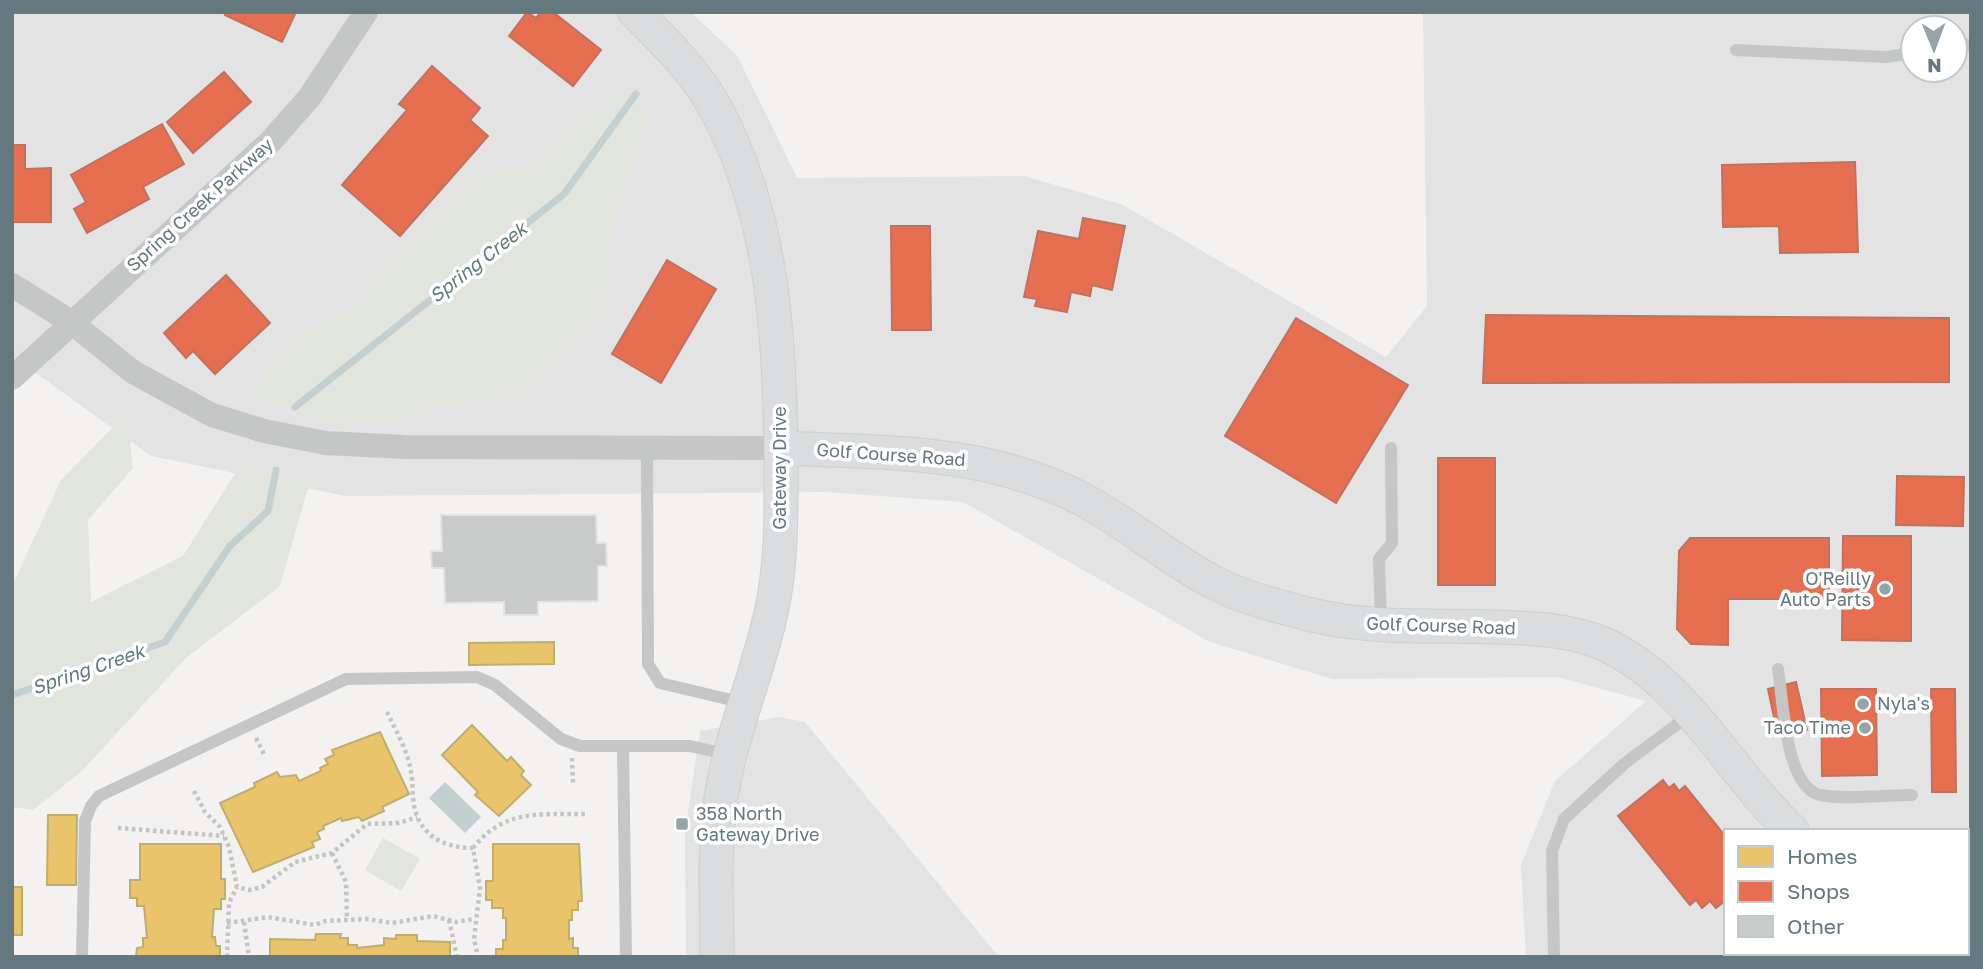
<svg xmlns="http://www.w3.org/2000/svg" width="1983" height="969" font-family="'Golos Text',sans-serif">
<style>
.built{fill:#e3e3e3;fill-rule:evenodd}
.green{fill:#e2e4de}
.water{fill:#c4cfcf}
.homes{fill:#e9c46a;stroke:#c1ad70;stroke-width:2}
.shops{fill:#e76f51;stroke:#c0725f;stroke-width:2}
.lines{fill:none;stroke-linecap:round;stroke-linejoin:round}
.stream{stroke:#c4cfcf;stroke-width:7}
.building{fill:#c9caca;stroke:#e2e2e0;stroke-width:2}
.secondary-casing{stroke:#cecfcf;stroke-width:35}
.path{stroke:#c3c4c5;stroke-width:4.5;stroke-dasharray:3.5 3.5;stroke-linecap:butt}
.lane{stroke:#c5c7c6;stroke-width:12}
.street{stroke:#c5c7c6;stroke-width:24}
.secondary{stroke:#dbdcdd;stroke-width:33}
.poi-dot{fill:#96a3a7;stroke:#fff;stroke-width:2.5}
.labels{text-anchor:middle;stroke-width:7;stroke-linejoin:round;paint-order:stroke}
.street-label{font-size:18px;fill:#64787f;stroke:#fff}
.poi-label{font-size:18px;fill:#64787f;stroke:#fff;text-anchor:end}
.water-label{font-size:19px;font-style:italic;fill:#607b7c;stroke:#fff}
</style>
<rect width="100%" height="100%" fill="#f3f2f1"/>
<g class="built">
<path d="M 12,12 L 691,12 L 738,57 L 797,178 L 1024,176 L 1121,204 L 1386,357 L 1427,306 L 1423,12 L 1971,12 L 1971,957 L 1526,957 L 1521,865 L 1555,781 L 1646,701 L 1558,677 L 1332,679 L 1210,642 L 963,502 L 825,492 L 346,496 L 151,456 L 12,356 ZM 1913,28 L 1955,28 L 1955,70 L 1913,70 ZM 1726,831 L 1967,831 L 1967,953 L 1726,953 Z"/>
<path d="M 779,717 L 805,722 L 999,957 L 686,957 L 685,832 L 700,731 Z"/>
</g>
<g class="green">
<path d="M 617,92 L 649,114 L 613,226 L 605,303 L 514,395 L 346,430 L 248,395 L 295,335 L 356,303 L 443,206 L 502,164 L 528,170 Z"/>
<path d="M 127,413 L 133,468 L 88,520 L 91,602 L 183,556 L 241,464 L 310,481 L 280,586 L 186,658 L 81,772 L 33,810 L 12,807 L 12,586 L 61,480 Z"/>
<path d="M 383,838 L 420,859 L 401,891 L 365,870 Z"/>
</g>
<path class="water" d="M 445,782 L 481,817 L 465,833 L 429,798 Z"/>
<g class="homes">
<path d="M 554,642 L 554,664 L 469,665 L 469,643 Z"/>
<path d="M 472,725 L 507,761 L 511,757 L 524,771 L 521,775 L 531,785 L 499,816 L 475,795 L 478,792 L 442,755 Z"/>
<path d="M 380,732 L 409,794 L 382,807 L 384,811 L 362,821 L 359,817 L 342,821 L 341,818 L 323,826 L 324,829 L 317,832 L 320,839 L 312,842 L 314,847 L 253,872 L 220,803 L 255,787 L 254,783 L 277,772 L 280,777 L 296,775 L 299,781 L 321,771 L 320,768 L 328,764 L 325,759 L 334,755 L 332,750 Z"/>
<path d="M 48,815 L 77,815 L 76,885 L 47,885 Z"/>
<path d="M 140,844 L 221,844 L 221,879 L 225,879 L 225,899 L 221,899 L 221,909 L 214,909 L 212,937 L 215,937 L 216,946 L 220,946 L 220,956 L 224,957 L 128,957 L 136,956 L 137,948 L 143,947 L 143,938 L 147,938 L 144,906 L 137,906 L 137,898 L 130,898 L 130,880 L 140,880 Z"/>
<path d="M 493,844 L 579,844 L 582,901 L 578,901 L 578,910 L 572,910 L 572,920 L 569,920 L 569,939 L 573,938 L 573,948 L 578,948 L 578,957 L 496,957 L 496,949 L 503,949 L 503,940 L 506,940 L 506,918 L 503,918 L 503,908 L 492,908 L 492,900 L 486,900 L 486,881 L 493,881 Z"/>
<rect x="12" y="887" width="10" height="48"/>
<path d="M 316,934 L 341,934 L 340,938 L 348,938 L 348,945 L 357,945 L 357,948 L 384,945 L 384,938 L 396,939 L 396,935 L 417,935 L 417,941 L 450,942 L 450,957 L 270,957 L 270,939 L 315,940 Z"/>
</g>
<g class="shops">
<path d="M 227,12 L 296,12 L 282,42 L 225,15 Z"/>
<path d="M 527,12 L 536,18 L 541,12 L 553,12 L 601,50 L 573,86 L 509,36 Z"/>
<path d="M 432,66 L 480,108 L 470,120 L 488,136 L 400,236 L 342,185 L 407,110 L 399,104 Z"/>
<path d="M 224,72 L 251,102 L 193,153 L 167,122 Z"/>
<path d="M 162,124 L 184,164 L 143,187 L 149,199 L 87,233 L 74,209 L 86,202 L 71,175 Z"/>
<path d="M 12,145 L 25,145 L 25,169 L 51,168 L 51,222 L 12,222 Z"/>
<path d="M 1855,162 L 1858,252 L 1780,253 L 1779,226 L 1723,227 L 1722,165 Z"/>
<path d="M 1083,218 L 1125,226 L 1112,290 L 1092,285 L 1090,296 L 1071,292 L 1067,312 L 1035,306 L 1037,299 L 1024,297 L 1038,231 L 1079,239 Z"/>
<path d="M 891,226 L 930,226 L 931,330 L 892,330 Z"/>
<path d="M 667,260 L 716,289 L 661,383 L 612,354 Z"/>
<path d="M 226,275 L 270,323 L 215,374 L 193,351 L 186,358 L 164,333 Z"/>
<path d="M 1486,315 L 1949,318 L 1949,382 L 1483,383 Z"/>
<path d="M 1296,318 L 1408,385 L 1336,503 L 1225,436 Z"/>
<rect x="1438" y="458" width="57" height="127"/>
<path d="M 1897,476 L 1964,477 L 1963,526 L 1896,525 Z"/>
<path d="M 1843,536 L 1911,536 L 1911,641 L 1842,640 Z"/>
<path d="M 1690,538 L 1829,538 L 1829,599 L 1728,599 L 1728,645 L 1691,644 L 1677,629 L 1679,551 Z"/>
<path d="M 1796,682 L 1807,730 L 1778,736 L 1768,689 Z"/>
<path d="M 1821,689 L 1876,689 L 1877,775 L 1822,776 Z"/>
<path d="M 1931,689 L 1955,689 L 1956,792 L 1932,792 Z"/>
<path d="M 1663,780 L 1669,788 L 1674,784 L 1679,791 L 1685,786 L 1726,837 L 1726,900 L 1716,908 L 1710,901 L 1702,908 L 1696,900 L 1690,905 L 1618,816 Z"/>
</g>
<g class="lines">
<g class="stream">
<path d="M 295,407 L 564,194 L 636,94"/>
<path d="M 12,695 L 165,642 L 230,546 L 268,511 L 276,470"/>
</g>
</g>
<path class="building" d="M 441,515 L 596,515 L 597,543 L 606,543 L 607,566 L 598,566 L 598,601 L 538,602 L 538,615 L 504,615 L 504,602 L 445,603 L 444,568 L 432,568 L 431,551 L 442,551 Z"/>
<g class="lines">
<g class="secondary-casing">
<g id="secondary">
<path d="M 635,12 C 664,41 697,73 716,109 C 774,217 780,340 781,460 C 781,506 782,553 774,598 C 762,664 733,726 722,792 C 713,846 717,903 717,957"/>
<path d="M 781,448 C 885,453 984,449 1080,498 C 1127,522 1168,559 1215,583 C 1244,598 1280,607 1312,615 C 1370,629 1433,625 1493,627 C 1530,628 1570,629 1604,644 C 1687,682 1728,771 1792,831"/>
<path d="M 1967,888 L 1971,888"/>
</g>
</g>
<g class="path">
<path d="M 387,712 C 396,731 408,751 411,772 C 413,783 412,794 414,805 C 419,835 444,848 473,848 L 480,888 L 474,939 L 478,957"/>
<path d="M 256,738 L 265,756"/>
<path d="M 572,758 L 573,785"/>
<path d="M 194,791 L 205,812 L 220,827 L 229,847 L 237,887 L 249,890 L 262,887 L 295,862 L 332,853 L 367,824 L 399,823 L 417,817"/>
<path d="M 118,828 L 224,836"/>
<path d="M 473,848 C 505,808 540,815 587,814"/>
<path d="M 332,853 L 346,882 L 347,920"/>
<path d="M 449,920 L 457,957"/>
<path d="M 244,922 L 249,957"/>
<path d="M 227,923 L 268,917 L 315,925 L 325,921 L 367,919 L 392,923 L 433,916 L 456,922 L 474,919"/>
<path d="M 227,957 L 229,903 L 237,887"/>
</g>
<g class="lane">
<path d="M 1955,47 L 1971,45"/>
<path d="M 1736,50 L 1886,57 L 1913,53"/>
<path d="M 647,450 L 648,664 L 660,683 L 744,703"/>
<path d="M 1381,623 L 1379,559 L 1392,543 L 1391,448"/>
<path d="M 1778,669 C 1783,699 1785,787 1820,795 C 1846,800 1885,795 1912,795"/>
<path d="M 623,746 L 626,957"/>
<path d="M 82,957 L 85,821 L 91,806 L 99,796 L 346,679 L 477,677 L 495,685 L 561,739 L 580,746 L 690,746 L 730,755"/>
<path d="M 1554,957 L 1552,851 L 1564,819 L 1625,763 L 1691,714"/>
</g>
<g class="street">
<path d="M 12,285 L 71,322 L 133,372 L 212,415 L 264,431 L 326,443 L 405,447 L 781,448"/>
<path d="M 12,378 L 270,142 L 309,98 L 366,12"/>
</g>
<use href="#secondary" class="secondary"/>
</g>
<g class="poi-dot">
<circle cx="1885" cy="589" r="7"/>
<circle cx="1863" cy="704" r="7"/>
<circle cx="1865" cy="728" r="7"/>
<rect x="675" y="817" width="14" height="14" rx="3.5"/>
</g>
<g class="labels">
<g class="street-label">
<text transform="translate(200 205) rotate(-42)" y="6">Spring Creek Parkway</text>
<text transform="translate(891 455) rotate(4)" y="6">Golf Course Road</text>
<text transform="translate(780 468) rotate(-90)" y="6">Gateway Drive</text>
<text transform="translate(1441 626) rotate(2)" y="6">Golf Course Road</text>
</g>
<g class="poi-label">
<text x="1871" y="585">O'Reilly<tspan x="1871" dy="21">Auto Parts</tspan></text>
<text x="1877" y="710" text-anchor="start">Nyla's</text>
<text x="1851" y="734">Taco Time</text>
<text x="696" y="820" text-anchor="start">358 North<tspan x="696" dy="21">Gateway Drive</tspan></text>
</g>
<g class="water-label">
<text transform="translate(478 262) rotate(-38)" y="7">Spring Creek</text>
<text transform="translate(88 669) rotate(-19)" y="7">Spring Creek</text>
</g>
</g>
<rect width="1983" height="969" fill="none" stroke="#64787f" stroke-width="28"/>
<rect x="1724" y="829" width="245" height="126" fill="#ffffff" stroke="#c1c9cc" stroke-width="2"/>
<rect x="1738" y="846" width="35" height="21" fill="#e9c46a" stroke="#c1c9cc" stroke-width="2"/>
<text x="1787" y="864" font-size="21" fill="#64787f">Homes</text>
<rect x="1738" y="881" width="35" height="21" fill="#e76f51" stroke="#c1c9cc" stroke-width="2"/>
<text x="1787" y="899" font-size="21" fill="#64787f">Shops</text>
<rect x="1738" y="916" width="35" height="21" fill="#c9caca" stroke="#c1c9cc" stroke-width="2"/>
<text x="1787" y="934" font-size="21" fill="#64787f">Other</text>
<g transform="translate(1934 49) rotate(179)"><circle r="33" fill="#ffffff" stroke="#c1c9cc" stroke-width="2"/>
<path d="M0-5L12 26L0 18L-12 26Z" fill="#96a3a7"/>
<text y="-10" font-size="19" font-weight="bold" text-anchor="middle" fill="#64787f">N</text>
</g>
</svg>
